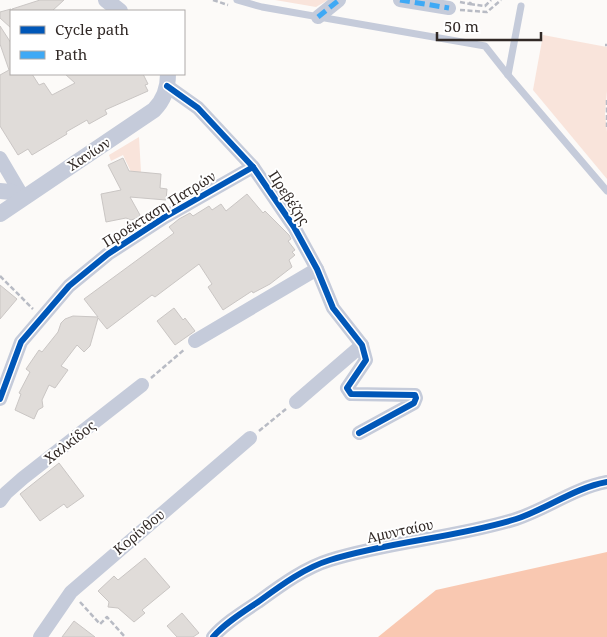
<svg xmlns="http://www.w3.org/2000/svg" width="607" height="637" font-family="'Noto Serif',serif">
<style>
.green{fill:#f9e4db}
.forest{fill:#f9c8b1}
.building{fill:#e0dcd9;stroke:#cac6c4}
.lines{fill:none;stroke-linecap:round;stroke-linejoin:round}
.path{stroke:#b8bbc4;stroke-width:2.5;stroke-dasharray:5 2.5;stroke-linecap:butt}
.service{stroke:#c5cbda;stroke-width:7}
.minor{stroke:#c5cbda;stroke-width:14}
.tertiary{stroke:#c5cbda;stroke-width:16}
.quiet{stroke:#3fa9f5;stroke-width:5;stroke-dasharray:10 5;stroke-linecap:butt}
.cycleway-casing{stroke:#fff;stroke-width:9}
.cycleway{stroke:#0057b8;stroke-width:6}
.labels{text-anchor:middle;stroke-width:4;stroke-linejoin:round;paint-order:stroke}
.street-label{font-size:14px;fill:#312926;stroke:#fff}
</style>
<rect width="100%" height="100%" fill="#fcfaf8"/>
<g class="green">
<path d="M 275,0 L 328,0 L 316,7 Z"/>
<path d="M 543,35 L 607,47 L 607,91 L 605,114 L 607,132 L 607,179 L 533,90 Z"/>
<path d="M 139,137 L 141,172 L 131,172 L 123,155 L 111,161 L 109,155 Z"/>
</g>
<path class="forest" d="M 607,552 L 607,637 L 378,637 L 436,590 Z"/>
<g class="building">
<path d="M 40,0 L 64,0 L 52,11 L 12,11 L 12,9 Z"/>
<path d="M 11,9 L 11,28 L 0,18 L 0,12 Z"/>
<path d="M 0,26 L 11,43 L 11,74 L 32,74 L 39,85 L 44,83 L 52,95 L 75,83 L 65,74 L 143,74 L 148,84 L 145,85 L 148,91 L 105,110 L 107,114 L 89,124 L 87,120 L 66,132 L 67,134 L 32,155 L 28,149 L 18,155 L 0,126 L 0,75 L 9,70 L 0,44 Z"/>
<path d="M 123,158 L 129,171 L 161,174 L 160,188 L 167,189 L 166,200 L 130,197 L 140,215 L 137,218 L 131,220 L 126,218 L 106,222 L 101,194 L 121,190 L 108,165 Z"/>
<path d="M 247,194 L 263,213 L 265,211 L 289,235 L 291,239 L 288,241 L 295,250 L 292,252 L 295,255 L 289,260 L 292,267 L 270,284 L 253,293 L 252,291 L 223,310 L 208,287 L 212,284 L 199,264 L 155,297 L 152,295 L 107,329 L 98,318 L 90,346 L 84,352 L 77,345 L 61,366 L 68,370 L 55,388 L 49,385 L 42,400 L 43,407 L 38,410 L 34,419 L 15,410 L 21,394 L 19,393 L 30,372 L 26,369 L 39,350 L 42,352 L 58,332 L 61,323 L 65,319 L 73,316 L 98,317 L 84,299 L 174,233 L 169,227 L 179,219 L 190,213 L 193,216 L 209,206 L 212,210 L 221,204 L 226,211 Z"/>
<path d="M 0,285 L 17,299 L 0,319 Z"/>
<path d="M 174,308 L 183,320 L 185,318 L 195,331 L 175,345 L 157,321 Z"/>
<path d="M 59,463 L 84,496 L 67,508 L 64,504 L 40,521 L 20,494 Z"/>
<path d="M 145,558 L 170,587 L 142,610 L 145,613 L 134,622 L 118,608 L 108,607 L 109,602 L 98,591 L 114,576 L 118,580 Z"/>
<path d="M 182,613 L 199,633 L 193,637 L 177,637 L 167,626 Z"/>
<path d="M 74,621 L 95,637 L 62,637 Z"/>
</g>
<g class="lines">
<g class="path">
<path d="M 213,0 L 228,5"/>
<path d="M 460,2 L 470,4 L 471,0"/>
<path d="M 470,4 L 485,6 L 491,0"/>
<path d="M 460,10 L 487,12 L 501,0"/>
<path d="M 605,45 L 607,45"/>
<path d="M 607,100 L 607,127"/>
<path d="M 0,276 L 33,309"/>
<path d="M 151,378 L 185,349"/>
<path d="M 259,431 L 286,409"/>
<path d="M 80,602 L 100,624 L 107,617 L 125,637"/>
</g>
<g class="service">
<path d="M 237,0 L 262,7 L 485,46 L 508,75 L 607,191"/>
<path d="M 508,75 L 521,6"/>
</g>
<g class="minor">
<path d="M 400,0 L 449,8"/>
<path d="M 318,17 L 339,0"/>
<path d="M 167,86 L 198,108 L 253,167 L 294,227 L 317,269 L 333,308 L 362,345 L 366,360 L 347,388 L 351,394 L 415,395 L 416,398 L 414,403 L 359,433"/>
<path d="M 0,158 L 23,197"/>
<path d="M 195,341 L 317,269"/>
<path d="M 0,399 L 21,342 L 69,286 L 108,254 L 165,217 L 253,167"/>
<path d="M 296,402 L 362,345"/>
<path d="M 0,501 L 6,493 L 23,478 L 142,385"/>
<path d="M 40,637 L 71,592 L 250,438"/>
<path d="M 213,637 C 225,623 243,612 258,602 C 280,586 304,568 330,560 C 391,541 455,538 516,519 C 547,509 574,488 607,482"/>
</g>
<g class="tertiary">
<path d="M 106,0 L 120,11"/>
<path d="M 0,191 L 11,192 L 23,197"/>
<path d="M 0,214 L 154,110 C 164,100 168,89 168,74"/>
</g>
<g class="quiet">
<path d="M 400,0 L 449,8"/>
<path d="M 318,17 L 339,0"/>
</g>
<g class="cycleway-casing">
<g id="cycleway">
<path d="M 167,86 L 198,108 L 253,167 L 294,227 L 317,269 L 333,308 L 362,345 L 366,360 L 347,388 L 351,394 L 415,395 L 416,398 L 414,403 L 359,433"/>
<path d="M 0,399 L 21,342 L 69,286 L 108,254 L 165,217 L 253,167"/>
<path d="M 213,637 C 225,623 243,612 258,602 C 280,586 304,568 330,560 C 391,541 455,538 516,519 C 547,509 574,488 607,482"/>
</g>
</g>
<use href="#cycleway" class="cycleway"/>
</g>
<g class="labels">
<g class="street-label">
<text transform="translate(89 154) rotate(-33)" y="5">Χανίων</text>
<text transform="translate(289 198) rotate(57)" y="5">Πρεβέζης</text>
<text transform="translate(159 209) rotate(-32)" y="5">Προέκταση Πατρών</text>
<text transform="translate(70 442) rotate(-38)" y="5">Χαλκίδος</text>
<text transform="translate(400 531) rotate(-12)" y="5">Αμυνταίου</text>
<text transform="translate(139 532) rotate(-40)" y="5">Κορίνθου</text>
</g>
</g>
<rect x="10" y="10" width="175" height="65" fill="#ffffff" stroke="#ada9a8"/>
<rect x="20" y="26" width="25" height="8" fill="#0057b8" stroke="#ada9a8"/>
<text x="55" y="35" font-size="15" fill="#312926">Cycle path</text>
<rect x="20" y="51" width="25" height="8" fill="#3fa9f5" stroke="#ada9a8"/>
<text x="55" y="60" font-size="15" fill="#312926">Path</text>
<path d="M437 32v8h104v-8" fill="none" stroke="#312926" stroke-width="2.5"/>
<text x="444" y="32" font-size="15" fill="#312926" stroke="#ffffff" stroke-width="4" paint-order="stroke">50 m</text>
</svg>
